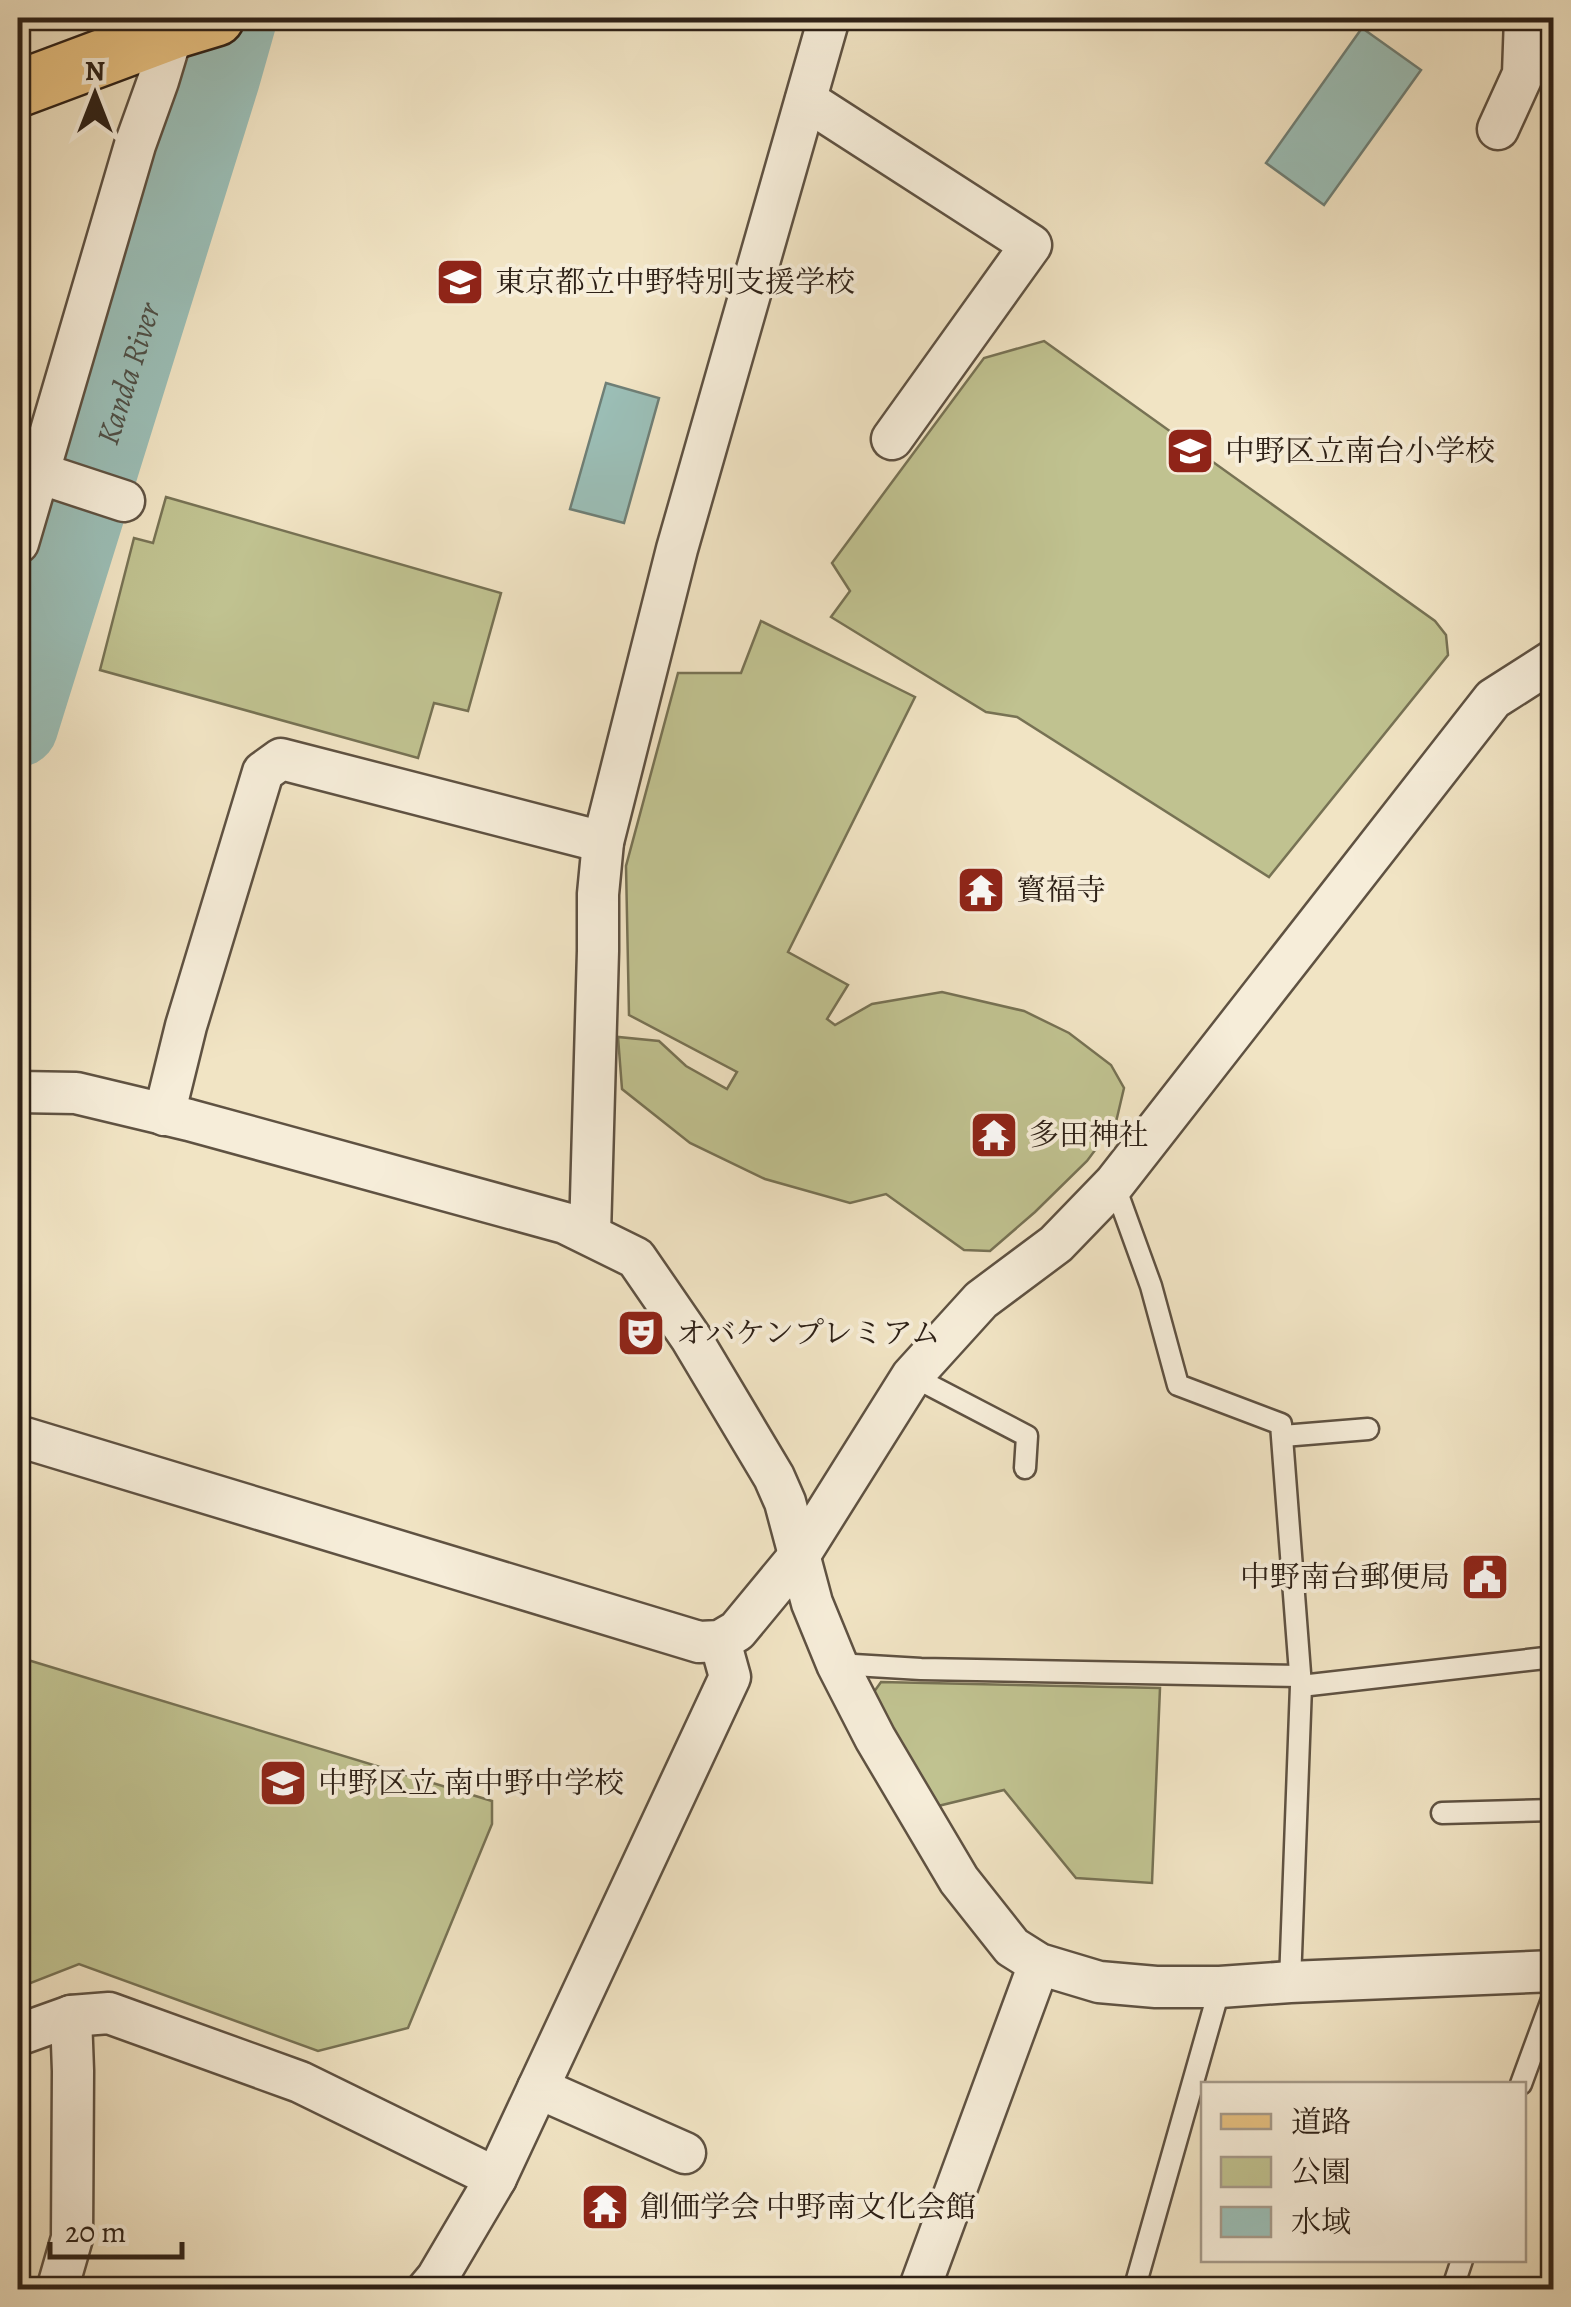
<svg xmlns="http://www.w3.org/2000/svg" width="1571" height="2307" font-family="Alegreya,'Noto Serif JP',serif">
<style>
.green{fill:#c0c290;stroke:#777254;stroke-width:2.5}
.water{fill:#9bbeb6;stroke:#6f7f76;stroke-width:2.5}
.lines{fill:none;stroke-linecap:round;stroke-linejoin:round}
.river{stroke:#9bbeb6;stroke-width:80}
.service-casing{stroke:#5f5242;stroke-width:25}
.minor-casing{stroke:#5f5242;stroke-width:45}
.primary-casing{stroke:#2e2117;stroke-width:60}
.service{stroke:#f6edd9;stroke-width:20}
.minor{stroke:#f6edd9;stroke-width:40}
.primary{stroke:#e8c282;stroke-width:55}
.labels{text-anchor:middle;stroke-width:8;stroke-linejoin:round;paint-order:stroke}
.poi-label{font-size:30px;fill:#2e2117;stroke:#f6edd9;text-anchor:start}
.water-label{font-size:32px;font-style:italic;fill:#4f5047;stroke:#f6edd9}
</style>
<rect width="100%" height="100%" fill="#f1e4c4"/>
<filter id="stains"><feTurbulence type="fractalNoise" baseFrequency=".002" numOctaves="4"/><feColorMatrix values="0 0 0 0 .2 0 0 0 0 .09 0 0 0 0 .02 0 0 0 .5 -.17"/></filter>
<radialGradient id="worn" r=".72"><stop offset=".6" stop-color="#630" stop-opacity="0"/><stop offset="1" stop-color="#630" stop-opacity=".3"/></radialGradient>
<g class="green">
<path d="M 1044,341 L 1435,621 L 1446,635 L 1448,655 L 1269,877 L 1017,717 L 986,712 L 831,617 L 850,591 L 832,563 L 984,358 Z"/>
<path d="M 166,497 L 501,593 L 468,711 L 434,703 L 418,758 L 100,670 L 134,538 L 153,543 Z"/>
<path d="M 761,621 L 915,697 L 788,952 L 848,985 L 827,1019 L 835,1025 L 872,1004 L 942,992 L 1024,1011 L 1069,1033 L 1111,1065 L 1124,1088 L 1116,1122 L 1087,1161 L 1035,1212 L 990,1251 L 964,1250 L 886,1194 L 850,1203 L 765,1179 L 690,1143 L 622,1089 L 618,1037 L 659,1041 L 686,1066 L 727,1089 L 737,1072 L 629,1015 L 626,866 L 678,673 L 741,673 Z"/>
<path d="M 18,1657 L 492,1801 L 492,1824 L 408,2028 L 318,2051 L 79,1964 L 18,1988 Z"/>
<path d="M 881,1682 L 1160,1688 L 1152,1883 L 1076,1878 L 1004,1790 L 938,1806 L 871,1696 Z"/>
</g>
<g class="water">
<path d="M 1362,28 L 1421,70 L 1324,205 L 1266,163 Z"/>
<path d="M 606,383 L 659,398 L 624,523 L 570,509 Z"/>
</g>
<g class="lines">
<path class="river" id="s1" d="M 18,727 L 220,78 L 237,18"/>
<g class="service-casing">
<g id="service">
<path d="M 1114,1184 L 1151,1286 L 1178,1385 L 1281,1424 L 1301,1686 L 1290,1982"/>
<path d="M 912,1376 L 1027,1436 L 1025,1468"/>
<path d="M 1283,1436 L 1368,1429"/>
<path d="M 837,1664 L 921,1669 L 1300,1676"/>
<path d="M 1301,1686 L 1554,1657"/>
<path d="M 1442,1813 L 1554,1810"/>
<path d="M 1521,2084 L 1554,1994"/>
<path d="M 1134,2290 L 1220,1987"/>
<path d="M 1452,2290 L 1462,2260"/>
</g>
</g>
<g class="minor-casing">
<g id="minor">
<path d="M 806,100 L 1031,245 L 892,439"/>
<path d="M 1498,129 L 1523,74 L 1525,18"/>
<path d="M 39,473 L 124,501"/>
<path d="M 18,543 L 135,145 L 158,81 L 177,18"/>
<path d="M 18,1092 L 76,1093 L 189,1120 L 565,1223 L 636,1258 L 691,1338 L 774,1477 L 785,1502 L 812,1603 L 837,1664 L 875,1738 L 959,1880 L 1012,1947 L 1039,1964 L 1099,1982 L 1156,1987 L 1220,1987 L 1290,1982 L 1554,1971"/>
<path d="M 164,1115 L 186,1026 L 263,772 L 281,759 L 603,842"/>
<path d="M 590,1234 L 598,951 L 598,894 L 603,842 L 677,549 L 829,18"/>
<path d="M 18,1436 L 699,1642 L 720,1641 L 737,1631 L 799,1556 L 912,1376 L 981,1300 L 1056,1244 L 1114,1184 L 1493,699 L 1554,660"/>
<path d="M 18,2035 L 71,2016 L 109,2013 L 300,2082 L 496,2178"/>
<path d="M 538,2088 L 685,2153"/>
<path d="M 57,2290 L 72,2238 L 73,2071 L 71,2016"/>
<path d="M 427,2290 L 437,2278 L 496,2178 L 730,1677 L 720,1641"/>
<path d="M 919,2290 L 1039,1964"/>
</g>
</g>
<g class="primary-casing">
<path id="primary" d="M 18,89 L 173,31 L 216,18"/>
</g>
<use href="#service" class="service"/>
<use href="#minor" class="minor"/>
<use href="#primary" class="primary"/>
</g>
<defs>
<g id="school-square" transform="scale(2.5)"><rect x="-9" y="-9" width="18" height="18" rx="4" fill="#8f2418" stroke="#f6edd9"/><path d="M0-5L7-2L0 1L-7-2ZM-4 1L0 2.5L4 1V4Q0 6-4 4Z" fill="#fff"/></g>
<g id="temple-square" transform="scale(2.5)"><rect x="-9" y="-9" width="18" height="18" rx="4" fill="#8f2418" stroke="#f6edd9"/><path d="M0-6L5-2H3V0L6.5 2.5H4V6H1.5V3h-3V6H-4V2.5H-6.5L-3 0V-2H-5Z" fill="#fff"/></g>
<g id="theatre-square" transform="scale(2.5)"><rect x="-9" y="-9" width="18" height="18" rx="4" fill="#8f2418" stroke="#f6edd9"/><path d="M-5-5.5Q0-4 5-5.5V0Q5 5 0 6Q-5 5-5 0ZM-3.3-2.5H-1v1.5H-3.3ZM1-2.5H3.3v1.5H1ZM-2.8 1Q0 5.5 2.8 1Z" fill="#fff"/></g>
<g id="civic-square" transform="scale(2.5)"><rect x="-9" y="-9" width="18" height="18" rx="4" fill="#8f2418" stroke="#f6edd9"/><path d="M-.6-6.5H3V-4.5H.6V-3L4-1V1h2V6H-6V1h2V-1L-.6-3ZM-1.2 2.5V6h2.4V2.5Z" fill="#fff"/></g>
</defs>
<g fill-rule="evenodd">
<use href="#school-square" x="460" y="282"/>
<use href="#school-square" x="1190" y="451"/>
<use href="#temple-square" x="981" y="890"/>
<use href="#temple-square" x="994" y="1135"/>
<use href="#theatre-square" x="641" y="1333"/>
<use href="#civic-square" x="1485" y="1577"/>
<use href="#school-square" x="283" y="1783"/>
<use href="#temple-square" x="605" y="2207"/>
</g>
<g class="labels">
<g class="poi-label">
<text x="495" y="292">東京都立中野特別支援学校</text>
<text x="1225" y="461">中野区立南台小学校</text>
<text x="1016" y="900">寳福寺</text>
<text x="1029" y="1145">多田神社</text>
<text x="676" y="1343">オバケンプレミアム</text>
<text x="1450" y="1587" text-anchor="end">中野南台郵便局</text>
<text x="318" y="1793">中野区立 南中野中学校</text>
<text x="640" y="2217">創価学会 中野南文化会館</text>
</g>
<g class="water-label">
<text dy="11" stroke="none"><textPath href="#s1" startOffset="370">Kanda River</textPath></text>
</g>
</g>
<rect width="1571" height="2307" fill="none" stroke="#f1e4c4" stroke-width="60"/>
<rect x="20" y="20" width="1531" height="2267" fill="none" stroke="#2e2117" stroke-width="5"/>
<rect x="30" y="30" width="1511" height="2247" fill="none" stroke="#2e2117" stroke-width="2.5"/>
<rect x="1201" y="2082" width="325" height="180" fill="#f6edd9" stroke="#a69b8b" stroke-width="2.5"/>
<rect x="1221" y="2114" width="50" height="15" fill="#e8c282" stroke="#a69b8b" stroke-width="2.5"/>
<text x="1291" y="2132" font-size="30" fill="#2e2117">道路</text>
<rect x="1221" y="2157" width="50" height="30" fill="#c0c290" stroke="#a69b8b" stroke-width="2.5"/>
<text x="1291" y="2182" font-size="30" fill="#2e2117">公園</text>
<rect x="1221" y="2207" width="50" height="30" fill="#9bbeb6" stroke="#a69b8b" stroke-width="2.5"/>
<text x="1291" y="2232" font-size="30" fill="#2e2117">水域</text>
<g transform="translate(95 95)" stroke="#f6edd9" stroke-width="8" paint-order="stroke">
<path d="M0-8L18 38L0 25L-18 38Z" fill="#2e2117"/>
<text y="-15" font-size="28" font-weight="bold" text-anchor="middle" fill="#2e2117">N</text>
</g>
<path d="M50 2242v15h132v-15" fill="none" stroke="#2e2117" stroke-width="5"/>
<text x="65" y="2242" font-size="30" fill="#2e2117" stroke="#f6edd9" stroke-width="8" paint-order="stroke">20 m</text>
<rect width="100%" height="100%" filter="url(#stains)"/>
<rect width="100%" height="100%" fill="url(#worn)"/>
</svg>
